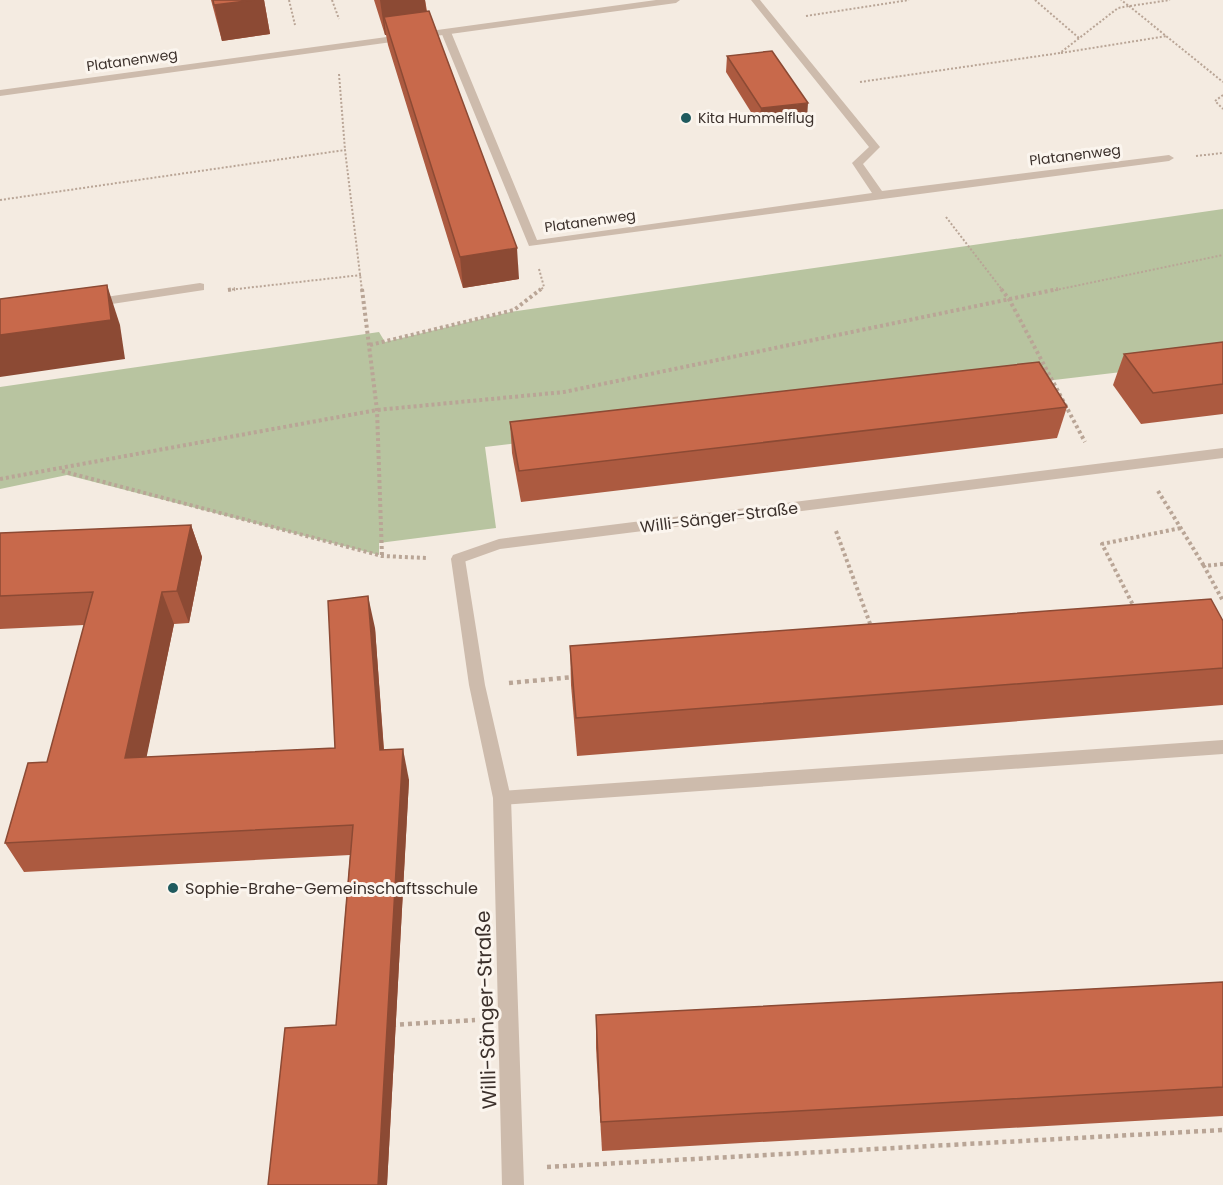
<svg xmlns="http://www.w3.org/2000/svg" width="1223" height="1185" font-family="Poppins,sans-serif">
<style>
.green{fill:#b8c4a0}
.lines{fill:none;stroke-linecap:round;stroke-linejoin:round}
.path-far2{stroke:#b9a596;stroke-width:2;stroke-dasharray:2 2;stroke-linecap:butt}
.path-far1{stroke:#b9a596;stroke-width:4;stroke-dasharray:3 3;stroke-linecap:butt}
.path{stroke:#b9a596;stroke-width:4.5;stroke-dasharray:4 4;stroke-linecap:butt}
.service{fill:#cdbbac;fill-rule:evenodd}
.minor{fill:#cdbbac;fill-rule:evenodd}
.wall{fill:#ac5a40}
.shaded-wall{fill:#8c4a34}
.building{fill:#c8694b;stroke:#8c4a34;stroke-width:1.5}
.poi-dot{fill:#1f5a5e;stroke:#fbf5ee;stroke-width:2}
.labels{text-anchor:middle;stroke-width:6;stroke-linejoin:round;paint-order:stroke}
.far-street-label{font-size:14px;fill:#3b302b;stroke:#fbf5ee}
.far-poi-label{font-size:14px;fill:#3b302b;stroke:#fbf5ee;text-anchor:start}
.street-label{font-size:16px;fill:#3b302b;stroke:#fbf5ee}
.poi-label{font-size:16px;fill:#3b302b;stroke:#fbf5ee;text-anchor:start}
.near-street-label{font-size:20px;fill:#3b302b;stroke:#fbf5ee}
</style>
<rect width="100%" height="100%" fill="#f4ebe1"/>
<path class="green" d="M 1223,209 L 1223,360 L 485,447 L 496,528 L 379,543 L 379,555 L 67,475 L 0,489 L 0,387 L 379,332 L 385,342 L 510,312 Z"/>
<g class="lines">
<g class="path-far2">
<path d="M 289,0 L 295,25"/>
<path d="M 332,0 L 339,19"/>
<path d="M 1035,0 L 1079,38"/>
<path d="M 1129,6 L 1223,82"/>
<path d="M 1130,6 L 1170,0"/>
<path d="M 806,16 L 909,0"/>
<path d="M 1061,53 L 1167,36"/>
<path d="M 339,74 L 345,150"/>
<path d="M 860,82 L 1060,53 L 1118,8 L 1129,6 L 1121,0"/>
<path d="M 1223,95 L 1215,101 L 1223,109"/>
<path d="M 1196,156 L 1223,153"/>
<path d="M 0,200 L 345,150 L 362,291"/>
<path d="M 946,217 L 1003,291"/>
<path d="M 539,269 L 544,287 L 539,291"/>
<path d="M 228,290 L 361,275"/>
<path d="M 1051,291 L 1223,255"/>
</g>
<g class="path-far1">
<path d="M 362,289 L 377,410 L 382,556"/>
<path d="M 1001,289 L 1009,299 L 1085,442"/>
<path d="M 228,290 L 235,289"/>
<path d="M 370,345 L 514,310 L 541,289"/>
<path d="M 62,471 L 382,556 L 427,558"/>
<path d="M 0,479 L 377,410 L 564,392 L 1058,289"/>
<path d="M 1158,491 L 1204,566"/>
<path d="M 836,531 L 872,629"/>
<path d="M 1223,564 L 1204,566 L 1223,601"/>
<path d="M 1135,609 L 1102,544 L 1181,528"/>
</g>
<g class="path">
<path d="M 509,683 L 573,677"/>
<path d="M 392,1025 L 475,1020"/>
<path d="M 547,1167 L 1223,1130"/>
</g>
<g class="service">
<path d="M 751,0 L 760,0 L 880,147 L 863,164 L 882,191 L 1169,155 L 1174,158 L 1169,161 L 529,246 L 441,32 L 443,30 L 451,32 L 537,240 L 872,193 L 852,163 L 869,147 Z"/>
<path d="M 200,283 L 204,284 L 204,290 L 92,307 L 86,303 L 92,299 Z"/>
<path d="M 1223,448 L 1223,458 L 500,549 L 458,564 L 451,559 L 453,555 L 499,539 Z"/>
<path d="M 1223,740 L 1223,754 L 502,805 L 496,803 L 493,798 L 496,793 L 502,791 Z"/>
</g>
<g class="minor">
<path d="M 656,0 L 680,0 L 676,3 L 0,96 L 0,90 Z"/>
<path d="M 458,554 L 465,559 L 485,685 L 511,798 L 524,1185 L 502,1185 L 493,798 L 469,685 L 451,559 Z"/>
</g>
</g>
<g class="wall">
<path d="M 211,0 L 264,0 L 270,34 L 222,41 Z"/>
<path d="M 374,0 L 425,0 L 427,11 L 519,279 L 463,288 L 388,45 L 386,35 L 385,35 Z"/>
<path d="M 727,56 L 807,119 L 759,125 L 726,72 Z"/>
<path d="M 1223,342 L 1223,414 L 1141,424 L 1113,385 L 1124,354 Z"/>
<path d="M 1067,407 L 1057,438 L 521,502 L 512,453 L 510,422 Z"/>
<path d="M 191,525 L 202,557 L 189,623 L 174,624 L 146,757 L 335,748 L 375,628 L 384,750 L 409,780 L 387,1185 L 268,1185 L 336,1025 L 350,855 L 24,872 L 5,843 L 47,762 L 84,625 L 0,629 L 0,533 Z"/>
<path d="M 1223,621 L 1223,705 L 577,756 L 571,685 L 570,646 Z"/>
<path d="M 1223,982 L 1223,1116 L 602,1151 L 596,1048 L 596,1015 Z"/>
</g>
<g class="shaded-wall">
<path d="M 254,0 L 264,0 L 270,34 L 222,41 L 214,5 Z"/>
<path d="M 380,0 L 425,0 L 428,29 L 384,17 L 386,35 L 385,35 Z"/>
<path d="M 808,103 L 807,119 L 759,125 L 761,108 Z"/>
<path d="M 517,248 L 519,279 L 463,288 L 460,257 Z"/>
<path d="M 107,285 L 120,325 L 125,359 L 0,377 L 0,335 Z"/>
<path d="M 191,525 L 202,557 L 189,623 L 177,591 Z"/>
<path d="M 162,592 L 174,624 L 140,789 L 125,758 Z"/>
<path d="M 368,596 L 375,628 L 386,781 L 380,750 Z"/>
<path d="M 403,749 L 409,780 L 387,1185 L 378,1185 Z"/>
</g>
<g class="building">
<path d="M 213,0 L 254,0 L 214,5 Z"/>
<path d="M 429,11 L 517,248 L 460,257 L 384,17 Z"/>
<path d="M 772,51 L 808,103 L 761,108 L 727,56 Z"/>
<path d="M 107,285 L 111,320 L 0,335 L 0,299 Z"/>
<path d="M 1223,342 L 1223,384 L 1153,393 L 1124,354 Z"/>
<path d="M 1039,362 L 1067,407 L 519,471 L 510,422 Z"/>
<path d="M 191,525 L 177,591 L 162,592 L 125,758 L 335,748 L 328,601 L 368,596 L 380,750 L 403,749 L 378,1185 L 268,1185 L 285,1028 L 336,1025 L 353,825 L 5,843 L 28,763 L 47,762 L 93,592 L 0,596 L 0,533 Z"/>
<path d="M 1211,599 L 1223,621 L 1223,668 L 576,718 L 570,646 Z"/>
<path d="M 1223,982 L 1223,1087 L 601,1122 L 596,1015 Z"/>
</g>
<g class="poi-dot">
<circle cx="686" cy="118" r="6"/>
<circle cx="173" cy="888" r="6"/>
</g>
<g class="labels">
<g class="far-street-label">
<text transform="translate(132 60) rotate(-8)" y="5">Platanenweg</text>
<text transform="translate(1075 155) rotate(-7)" y="5">Platanenweg</text>
<text transform="translate(590 221) rotate(-8)" y="5">Platanenweg</text>
</g>
<g class="far-poi-label">
<text x="698" y="123">Kita Hummelflug</text>
</g>
<g class="street-label">
<text transform="translate(719 517) rotate(-7)" y="6">Willi-Sänger-Straße</text>
</g>
<g class="poi-label">
<text x="185" y="894">Sophie-Brahe-Gemeinschaftsschule</text>
</g>
<g class="near-street-label">
<text transform="translate(486 1010) rotate(-92)" y="7">Willi-Sänger-Straße</text>
</g>
</g>
</svg>
